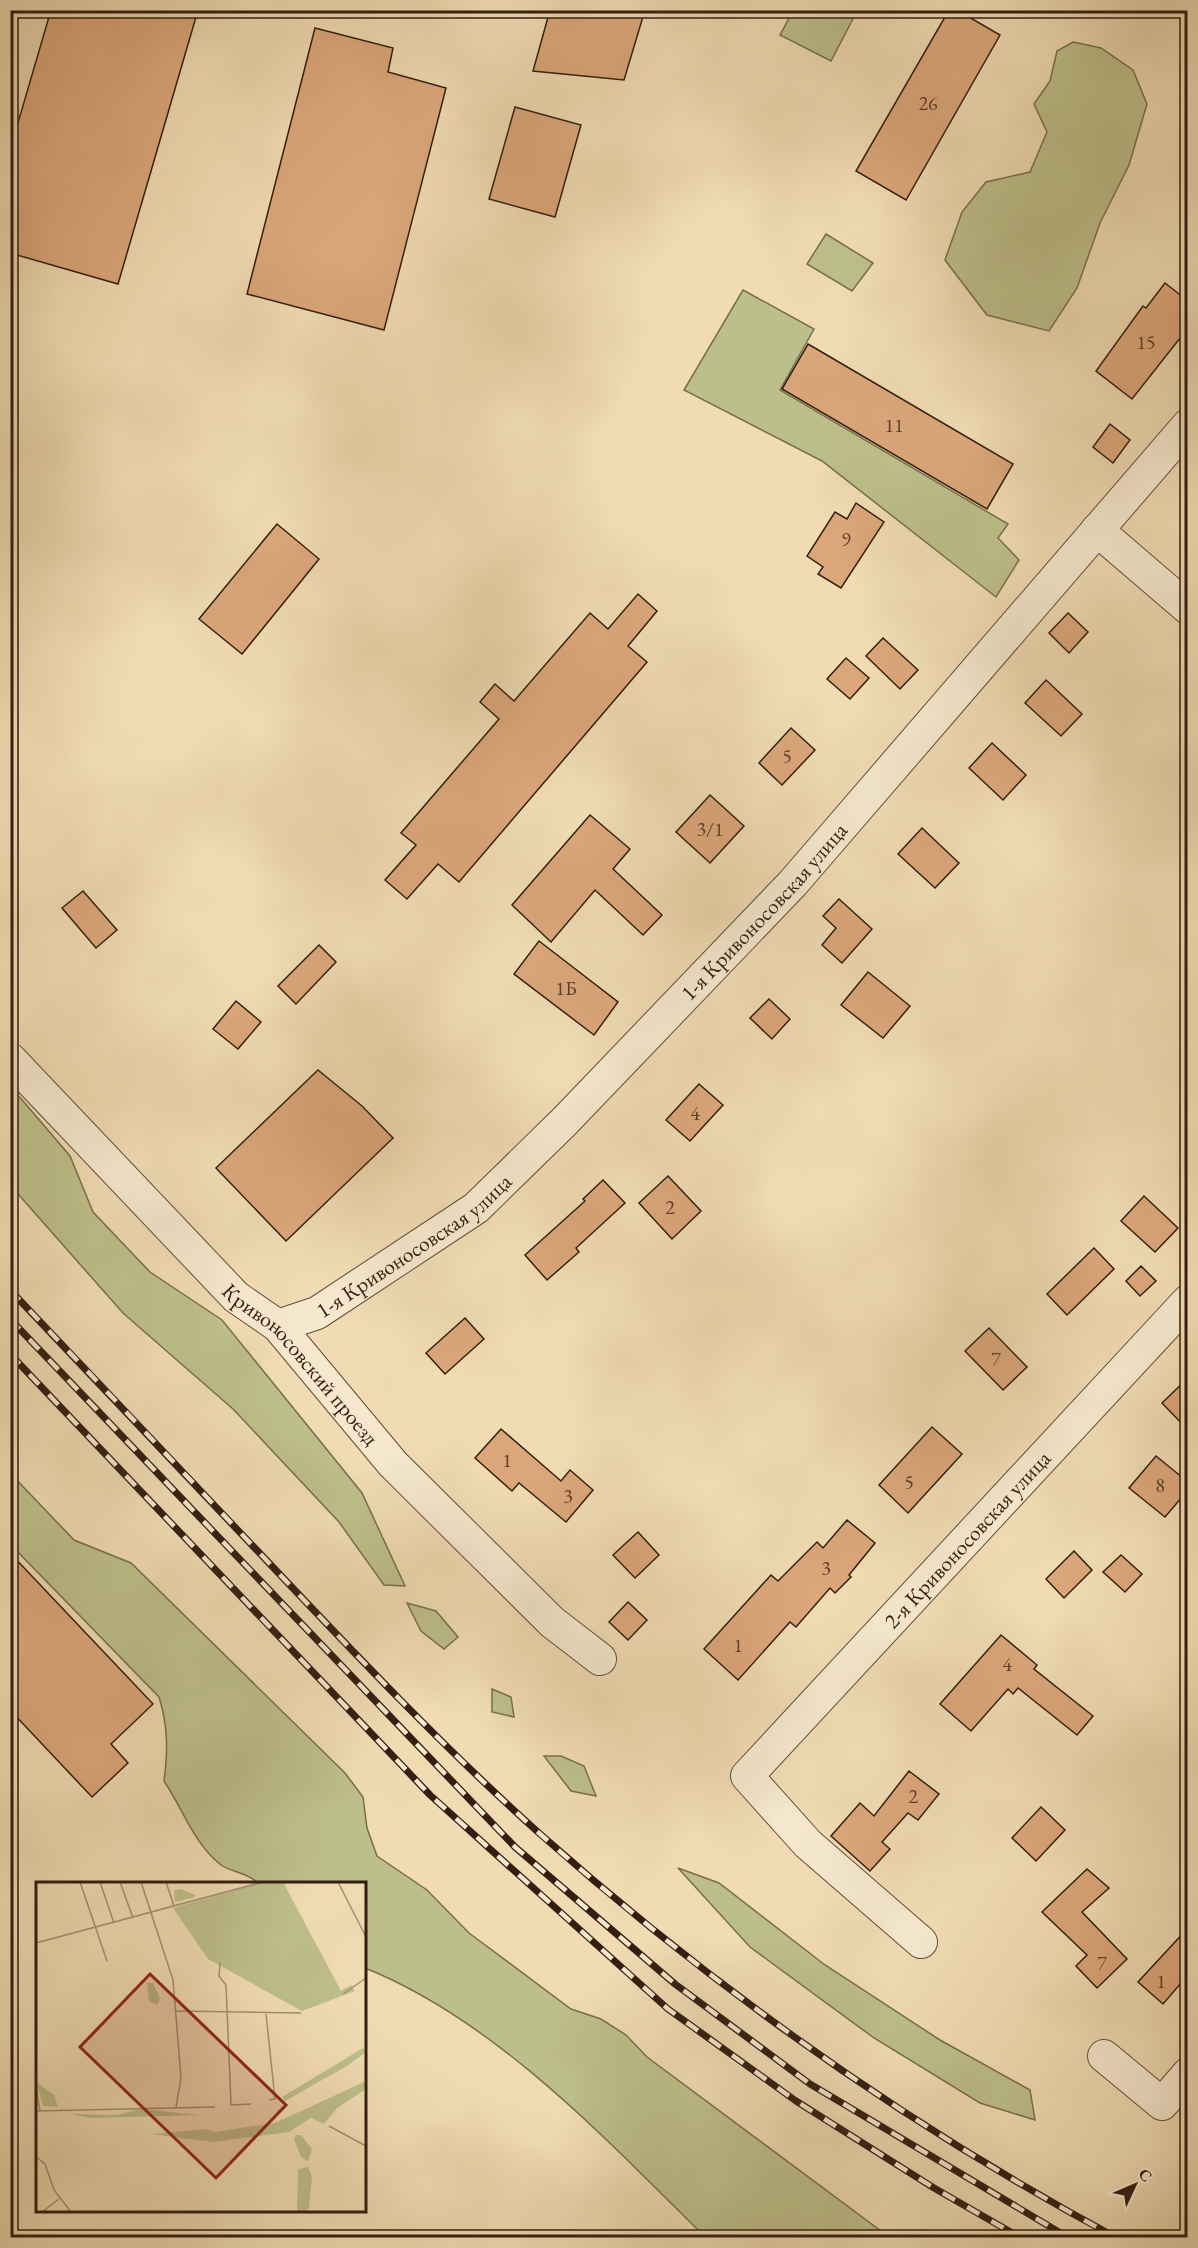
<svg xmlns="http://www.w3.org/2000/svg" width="1198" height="2248" font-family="'EB Garamond',serif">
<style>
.green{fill:#bdbf8a;stroke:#786e4e;stroke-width:1.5}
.building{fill:#dba77a;stroke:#331e12;stroke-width:1.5}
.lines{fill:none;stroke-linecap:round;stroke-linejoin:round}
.minor-casing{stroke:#624d3a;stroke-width:34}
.minor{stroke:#f5e8ce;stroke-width:32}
.rail-casing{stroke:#331e12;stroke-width:7}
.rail{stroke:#f5e8ce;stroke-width:4.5;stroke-dasharray:14;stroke-linecap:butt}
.labels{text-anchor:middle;stroke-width:4.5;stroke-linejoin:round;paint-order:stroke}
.number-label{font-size:20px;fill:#5d402c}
.street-label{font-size:22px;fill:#331e12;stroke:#f5e8ce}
.inset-road{fill:none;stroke:#a48f73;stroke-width:1.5}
.view{fill:#8f2418;fill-opacity:0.15;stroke:#8f2418;stroke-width:3}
.inset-edge{fill:none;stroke:#331e12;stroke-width:3}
</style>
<rect width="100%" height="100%" fill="#f0dbb3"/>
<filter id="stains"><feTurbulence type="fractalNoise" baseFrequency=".00333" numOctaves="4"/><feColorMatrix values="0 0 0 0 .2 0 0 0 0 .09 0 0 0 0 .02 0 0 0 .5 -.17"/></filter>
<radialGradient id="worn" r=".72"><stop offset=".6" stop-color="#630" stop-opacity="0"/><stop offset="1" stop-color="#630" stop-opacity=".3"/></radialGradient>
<g class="green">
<path d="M 793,11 L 793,10 L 857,11 L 831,61 L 780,35 Z"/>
<path d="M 1073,42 L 1101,48 L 1133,70 L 1147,104 L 1129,165 L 1100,223 L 1077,288 L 1049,331 L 987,315 L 945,260 L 962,212 L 986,182 L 1030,172 L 1047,132 L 1034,104 L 1050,81 L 1057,51 Z"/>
<path d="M 826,234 L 873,263 L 852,291 L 807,264 Z"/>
<path d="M 743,290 L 814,329 L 780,390 L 1008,524 L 998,538 L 1019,560 L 996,597 L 822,461 L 684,390 Z"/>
<path d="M 11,1087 L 70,1156 L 93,1212 L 150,1272 L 222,1320 L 362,1493 L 405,1586 L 384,1585 L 339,1522 L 233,1409 L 123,1313 L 11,1186 Z"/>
<path d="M 10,1473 L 74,1540 L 131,1563 L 345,1773 L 363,1797 L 367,1828 L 377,1856 L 427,1890 L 469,1933 L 571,2009 L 601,2019 L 626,2035 L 647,2057 L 889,2237 L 705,2237 C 607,2140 495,2020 365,1968 L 364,1884 L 258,1883 C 247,1872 233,1873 221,1865 C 194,1844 183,1809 164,1781 C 168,1751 168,1726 159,1697 L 11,1545 Z"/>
<path d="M 407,1603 L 436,1611 L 458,1637 L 444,1649 L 421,1631 Z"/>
<path d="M 492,1689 L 511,1697 L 514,1717 L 492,1712 Z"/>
<path d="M 544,1756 L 561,1756 L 584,1766 L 596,1796 L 571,1791 Z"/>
<path d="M 678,1868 L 719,1883 L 825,1965 L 940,2040 L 1030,2090 L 1035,2120 L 980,2103 L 874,2038 L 750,1947 Z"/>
</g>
<g class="building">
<path d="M 51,10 L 174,10 L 196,17 L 118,284 L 10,253 L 10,150 Z"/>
<path d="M 550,10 L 645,10 L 624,80 L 533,71 Z"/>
<path d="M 949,10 L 957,10 L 1000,35 L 906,200 L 856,171 Z"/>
<path d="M 315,28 L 393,48 L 388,72 L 446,88 L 384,330 L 247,294 Z"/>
<path d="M 515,107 L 581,125 L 555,217 L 489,199 Z"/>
<path d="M 1165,283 L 1188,301 L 1188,328 L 1132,399 L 1096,371 L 1143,306 L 1146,308 Z"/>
<path d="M 808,344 L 1013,464 L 987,509 L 782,389 Z"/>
<path d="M 1110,424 L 1130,440 L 1113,463 L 1093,447 Z"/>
<path d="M 856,503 L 884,522 L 841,588 L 818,574 L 823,567 L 807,556 L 835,512 L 847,519 Z"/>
<path d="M 277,524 L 319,559 L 242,654 L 199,619 Z"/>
<path d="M 638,594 L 657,611 L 628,646 L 647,662 L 459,882 L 438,864 L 407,899 L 385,880 L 416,845 L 401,833 L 499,719 L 480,702 L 495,684 L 514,701 L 590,613 L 608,629 Z"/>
<path d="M 1068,613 L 1088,632 L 1069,653 L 1049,633 Z"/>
<path d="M 883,638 L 918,670 L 900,689 L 866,656 Z"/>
<path d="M 846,658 L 869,678 L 850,699 L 827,679 Z"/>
<path d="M 1046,680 L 1082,714 L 1061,736 L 1025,703 Z"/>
<path d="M 791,728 L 815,750 L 782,785 L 759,763 Z"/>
<path d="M 992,743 L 1026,775 L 1003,800 L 969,768 Z"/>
<path d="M 710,795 L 744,826 L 710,863 L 676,832 Z"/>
<path d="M 590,815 L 630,849 L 613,869 L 662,915 L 643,935 L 595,890 L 551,942 L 512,905 Z"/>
<path d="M 922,828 L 959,863 L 935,888 L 898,854 Z"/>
<path d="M 83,891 L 117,930 L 96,948 L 62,908 Z"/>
<path d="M 839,899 L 872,929 L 842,963 L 822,945 L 836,928 L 823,916 Z"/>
<path d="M 539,941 L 618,1002 L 594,1035 L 514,974 Z"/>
<path d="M 319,945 L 336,962 L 296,1004 L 278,986 Z"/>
<path d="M 868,972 L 910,1006 L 883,1038 L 841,1005 Z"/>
<path d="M 769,999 L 790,1019 L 772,1039 L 750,1018 Z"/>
<path d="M 236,1001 L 261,1022 L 238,1049 L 213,1029 Z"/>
<path d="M 318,1070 L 362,1106 L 393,1138 L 286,1241 L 216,1168 Z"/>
<path d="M 699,1084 L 723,1105 L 690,1141 L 666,1120 Z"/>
<path d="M 668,1176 L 701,1211 L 672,1239 L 639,1203 Z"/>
<path d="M 603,1180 L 625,1203 L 576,1248 L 579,1252 L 547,1280 L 525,1255 L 585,1201 L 583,1199 Z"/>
<path d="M 1144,1196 L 1178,1228 L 1155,1252 L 1121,1221 Z"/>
<path d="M 1094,1248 L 1114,1269 L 1067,1315 L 1047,1294 Z"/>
<path d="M 1141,1266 L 1156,1281 L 1140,1296 L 1126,1281 Z"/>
<path d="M 465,1318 L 484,1339 L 445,1374 L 426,1353 Z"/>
<path d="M 989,1328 L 1027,1367 L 1003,1390 L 965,1351 Z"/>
<path d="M 1188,1378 L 1188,1430 L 1162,1403 Z"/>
<path d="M 932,1427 L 962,1454 L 908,1513 L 879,1485 Z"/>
<path d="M 501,1429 L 561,1481 L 570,1470 L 593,1490 L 566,1522 L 519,1483 L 512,1491 L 475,1458 Z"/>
<path d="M 1156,1456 L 1188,1482 L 1188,1490 L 1165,1517 L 1129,1488 Z"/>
<path d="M 847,1520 L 875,1543 L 849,1575 L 851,1577 L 835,1593 L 830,1588 L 796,1627 L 790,1622 L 738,1680 L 704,1649 L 771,1575 L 778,1581 L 817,1542 L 823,1548 Z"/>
<path d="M 638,1532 L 659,1555 L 635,1578 L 613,1555 Z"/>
<path d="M 1074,1551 L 1092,1570 L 1064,1598 L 1046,1579 Z"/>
<path d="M 10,1553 L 153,1704 L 111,1744 L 128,1763 L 92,1797 L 10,1710 Z"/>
<path d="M 1121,1555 L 1142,1574 L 1125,1592 L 1103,1572 Z"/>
<path d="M 628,1602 L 647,1620 L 628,1640 L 609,1622 Z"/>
<path d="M 1001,1635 L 1037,1665 L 1034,1669 L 1093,1716 L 1077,1735 L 1018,1688 L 1013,1694 L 1008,1689 L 971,1731 L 940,1704 Z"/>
<path d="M 909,1771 L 939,1794 L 918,1820 L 908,1813 L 882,1842 L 890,1849 L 870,1871 L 831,1836 L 860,1803 L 874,1816 Z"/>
<path d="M 1041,1807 L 1065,1830 L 1036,1861 L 1012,1838 Z"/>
<path d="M 1087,1869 L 1109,1888 L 1082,1912 L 1127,1959 L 1097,1988 L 1076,1966 L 1087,1955 L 1042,1912 Z"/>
<path d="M 1188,1928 L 1188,1975 L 1163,2004 L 1138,1982 Z"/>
</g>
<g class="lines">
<g class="minor-casing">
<g id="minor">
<path d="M 1097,530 L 1188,608"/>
<path id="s1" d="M 10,1059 L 236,1297 L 278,1326 L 393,1464 L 552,1622 L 600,1659"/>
<path id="s2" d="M 278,1326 L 317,1313 L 476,1208 L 565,1121 L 793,883 L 1188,425"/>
<path id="s3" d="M 921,1942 L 808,1844 L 747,1776 L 1188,1301"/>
<path d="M 1104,2056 L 1162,2104 L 1188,2074"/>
</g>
</g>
<use href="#minor" class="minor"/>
<g class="rail-casing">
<g id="rail">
<path d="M 10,1290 C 97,1381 183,1472 269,1563 C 356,1655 444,1748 539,1833 C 715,1989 910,2127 1117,2238"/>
<path d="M 10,1319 L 515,1847 L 675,1984 L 810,2084 L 1069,2238"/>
<path d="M 10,1354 L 430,1795 L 668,2009 L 796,2101 L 934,2188 L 1021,2238"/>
</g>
</g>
<use href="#rail" class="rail"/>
</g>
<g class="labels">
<g class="number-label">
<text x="928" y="110">26</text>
<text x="1146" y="349">15</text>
<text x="894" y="432">11</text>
<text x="846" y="546">9</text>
<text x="787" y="763">5</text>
<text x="710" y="836">3/1</text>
<text x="566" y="995">1Б</text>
<text x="695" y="1120">4</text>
<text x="670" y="1214">2</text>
<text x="996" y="1366">7</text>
<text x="507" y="1467">1</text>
<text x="909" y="1489">5</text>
<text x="1160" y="1492">8</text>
<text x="568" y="1503">3</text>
<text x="826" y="1575">3</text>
<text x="738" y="1652">1</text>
<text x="1007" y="1671">4</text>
<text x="913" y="1803">2</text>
<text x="1102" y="1970">7</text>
<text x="1161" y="1988">1</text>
</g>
<g class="street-label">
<text dy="8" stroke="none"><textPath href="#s2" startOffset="645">1-я Кривоносовская улица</textPath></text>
<text dy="8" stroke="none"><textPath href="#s2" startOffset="159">1-я Кривоносовская улица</textPath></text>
<text dy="8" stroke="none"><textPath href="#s1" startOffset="422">Кривоносовский проезд</textPath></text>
<text dy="8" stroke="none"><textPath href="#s3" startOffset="564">2-я Кривоносовская улица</textPath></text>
</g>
</g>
<g transform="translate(36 1882)">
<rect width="330" height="330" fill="#f0dbb3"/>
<path d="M 228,0 L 247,0 L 305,109 L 315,103 L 319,109 L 266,129 L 172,77 L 137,26 ZM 145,7 L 159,13 L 159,15 L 139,20 L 138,8 ZM 111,101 L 117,101 L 124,116 L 121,123 L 113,119 ZM 327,166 L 330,170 L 311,184 L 249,219 L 246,215 ZM 330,199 L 330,207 L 301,226 L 288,242 L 275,236 L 253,250 L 177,260 L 115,252 L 171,247 L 178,250 L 239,241 ZM 0,200 L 18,213 L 22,225 L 7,224 ZM 104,227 L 164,233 L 54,236 L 35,232 L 81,233 ZM 260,253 L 265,253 L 276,267 L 272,279 L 265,275 L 258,257 ZM 272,285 L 276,295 L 273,326 L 271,330 L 261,330 L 262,287 Z" fill="#bdbf8a"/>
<path class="inset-road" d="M 44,0 L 71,79M 64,0 L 78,41M 84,0 L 97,36M 105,0 L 137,98 L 145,196 L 140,225M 130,0 L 138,24M 302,0 L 330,55M 0,61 L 227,0M 184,81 L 183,94 L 190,103 L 195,223 L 215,222M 307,112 L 330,96M 140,129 L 265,131M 230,132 L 239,217 L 233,218M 0,206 L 4,228M 0,229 L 179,225M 293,244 L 330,264M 0,275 L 9,282 L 18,308 L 35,330M 6,330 L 23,317"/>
<path class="view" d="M 114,92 L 250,223 L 180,296 L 44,165 Z"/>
<rect width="330" height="330" class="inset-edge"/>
</g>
<rect width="1198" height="2248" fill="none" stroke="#f0dbb3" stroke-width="36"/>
<rect x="12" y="12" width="1174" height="2224" fill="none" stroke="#331e12" stroke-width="3"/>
<rect x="18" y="18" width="1162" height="2212" fill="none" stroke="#331e12" stroke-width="1.5"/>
<g transform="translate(1135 2185) rotate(46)" stroke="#f5e8ce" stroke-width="4.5" paint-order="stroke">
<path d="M0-4.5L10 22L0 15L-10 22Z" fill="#331e12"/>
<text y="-9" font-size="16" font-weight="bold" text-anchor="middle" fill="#331e12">С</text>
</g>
<rect width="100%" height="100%" filter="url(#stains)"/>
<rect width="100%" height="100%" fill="url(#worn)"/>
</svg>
